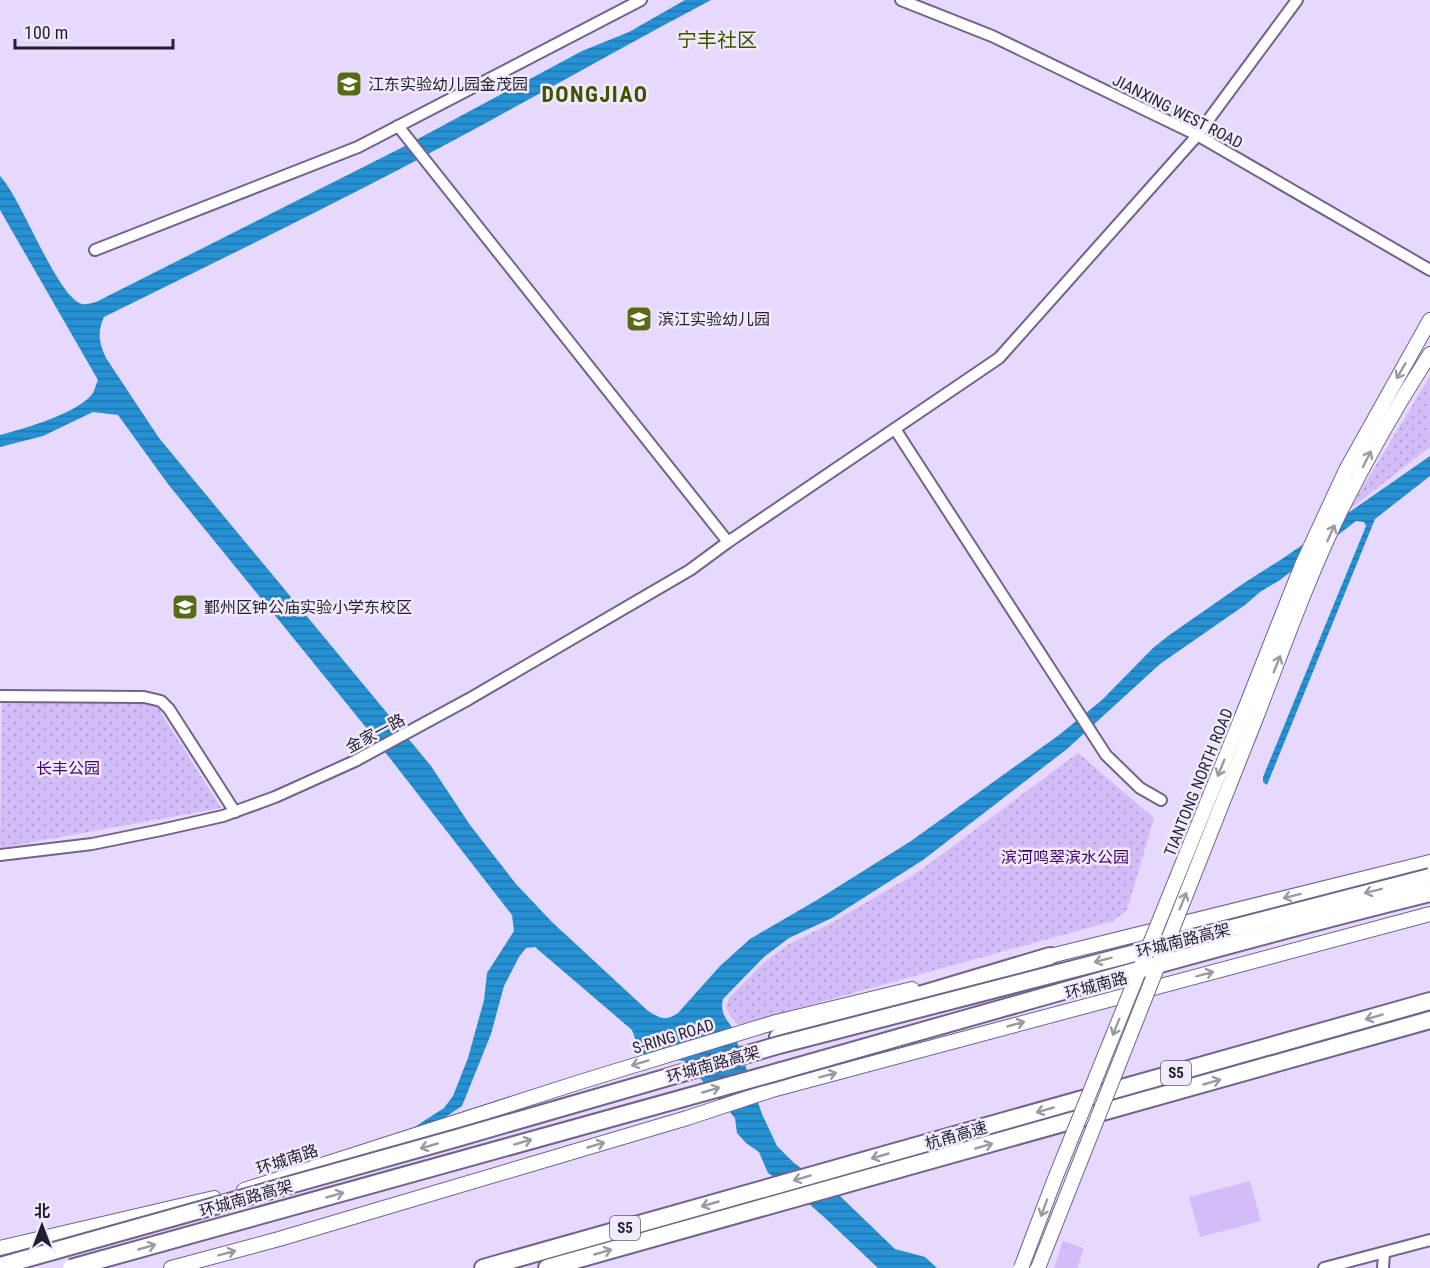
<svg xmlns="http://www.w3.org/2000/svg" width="1430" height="1268" font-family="'Roboto Condensed','Noto Sans SC',sans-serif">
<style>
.green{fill:url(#green-dots)}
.pitch{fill:#d3bdf8}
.water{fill:url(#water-rules)}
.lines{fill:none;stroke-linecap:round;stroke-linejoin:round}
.minor-casing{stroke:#72638a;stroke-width:14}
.major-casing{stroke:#72638a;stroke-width:16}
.highway-casing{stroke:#72638a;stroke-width:20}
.minor{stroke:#fff;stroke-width:10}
.major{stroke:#fff;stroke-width:14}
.highway{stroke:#fff;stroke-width:16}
.major-bridge-casing{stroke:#72638a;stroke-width:16;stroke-linecap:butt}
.highway-bridge-casing{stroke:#72638a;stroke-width:20;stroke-linecap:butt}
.major-bridge{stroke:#fff;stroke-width:14}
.highway-bridge{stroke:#fff;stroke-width:16}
.oneway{stroke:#9c9aa1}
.labels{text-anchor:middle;stroke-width:5;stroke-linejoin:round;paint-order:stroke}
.shield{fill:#f0eafc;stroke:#615b6c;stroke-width:1.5}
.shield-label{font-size:15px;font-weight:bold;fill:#241e2e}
.poi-label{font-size:16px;fill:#241e2e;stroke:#f0eafc;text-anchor:start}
.street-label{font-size:16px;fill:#241e2e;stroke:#f0eafc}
.park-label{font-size:16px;fill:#400270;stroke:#f0eafc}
.quarter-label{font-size:20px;fill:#415100;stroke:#f0eafc}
.district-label{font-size:22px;font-weight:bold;letter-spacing:1.5px;fill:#415100;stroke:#f0eafc}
</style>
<defs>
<pattern id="green-dots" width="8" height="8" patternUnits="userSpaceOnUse" patternTransform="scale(1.5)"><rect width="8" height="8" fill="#d3bdf8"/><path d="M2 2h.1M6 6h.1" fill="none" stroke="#b5a2d5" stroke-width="1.8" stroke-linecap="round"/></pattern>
<pattern id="water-rules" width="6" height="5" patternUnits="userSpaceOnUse" patternTransform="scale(1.5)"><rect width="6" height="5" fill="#2691d3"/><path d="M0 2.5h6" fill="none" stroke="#2176ac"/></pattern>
</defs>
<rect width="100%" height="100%" fill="#e6d9fd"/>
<g class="green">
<path d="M 1430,376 L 1430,447 L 1349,510 Z"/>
<path d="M 153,700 L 221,808 L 0,848 L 2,702 Z"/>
<path d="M 1078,753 L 1154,818 L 1127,910 L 1113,921 L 738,1025 L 730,1016 L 726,1007 L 729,998 L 763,963 L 789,944 L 833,922 L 918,872 Z"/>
</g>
<g class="pitch">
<path d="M 1250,1181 L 1261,1221 L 1200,1237 L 1189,1197 Z"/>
<path d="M 1063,1241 L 1084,1248 L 1077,1268 L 1054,1268 Z"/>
</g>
<path class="water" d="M 685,0 L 711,0 C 607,55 505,114 400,169 C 302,220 203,268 104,317 C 97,332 99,343 106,358 L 159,438 L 431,766 L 470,825 L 516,884 L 552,922 L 647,1010 C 659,1018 665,1022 678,1013 L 720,966 L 750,939 L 817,900 L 911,841 L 1059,735 L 1102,700 L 1153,648 L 1168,636 L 1247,581 L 1282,559 L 1430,456 L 1430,476 L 1375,519 L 1267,785 L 1263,782 L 1263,777 L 1366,526 L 1364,522 L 1356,521 L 1280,580 L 1260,592 L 1245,605 L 1160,664 L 1067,749 L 923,860 L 832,918 L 789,938 L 764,957 L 723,999 C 720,1011 725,1018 732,1027 L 762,1114 L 777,1146 L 794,1163 L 840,1196 L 895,1249 L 925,1257 L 937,1268 L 878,1268 L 824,1217 L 792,1189 L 768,1173 L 759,1152 L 746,1143 L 737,1133 L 735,1118 L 685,1061 L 646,1056 L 639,1049 L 632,1030 L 535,947 L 526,948 L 519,957 L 504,986 L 491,1034 L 462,1106 L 438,1122 L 410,1130 L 444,1108 L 453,1096 L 468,1058 L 484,1000 L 487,973 L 514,931 L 512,915 L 364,725 L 168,484 L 118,415 L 93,412 L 43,436 L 0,447 L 0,435 C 23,429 79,413 93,393 C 95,389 96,384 98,380 L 0,210 L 0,176 C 22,199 57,297 82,304 C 86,305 91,303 96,302 L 403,147 L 582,51 L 629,32 Z"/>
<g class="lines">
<g class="minor-casing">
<g id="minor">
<path d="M 901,0 L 992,36 L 1197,135 L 1430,270"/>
<path d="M 398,126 L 728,542"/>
<path d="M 95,250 L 358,147 L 641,0"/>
<path d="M 895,429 L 1106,755 L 1140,788 L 1161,800"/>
<path d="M 0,696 L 144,697 L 161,701 L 169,709 L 235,812"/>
<path d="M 0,855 L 92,844 L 161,830 L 223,816 L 275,797 L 355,761 L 469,699 L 690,570 L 728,542 L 999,358 L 1195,138 L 1297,0"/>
<path d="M 1324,1268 L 1430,1240"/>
<path d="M 1383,1268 L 1384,1253"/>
</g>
</g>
<g class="major-casing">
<g id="major">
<path d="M 1243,714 L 1302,565 L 1346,470 L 1430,320"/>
<path d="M 1256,718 C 1283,649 1308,577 1341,510 C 1368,456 1397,405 1430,354"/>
<path d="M 1042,958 L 1430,862"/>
<path d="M 244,1190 L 580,1082 L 776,1022 L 912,989"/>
<path d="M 0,1248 L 214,1198"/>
<path d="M 171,1268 L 279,1239 L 687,1118 L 772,1090 L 1430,914"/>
</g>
</g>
<g class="highway-casing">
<g id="highway">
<path d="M 778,1037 L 1050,956"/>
<path d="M 483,1268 L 1430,1001"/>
<path d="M 547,1268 L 1430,1020"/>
</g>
</g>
<use href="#minor" class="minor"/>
<use href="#major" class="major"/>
<use href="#highway" class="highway"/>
<g class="major-bridge-casing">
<g id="major-bridge">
<path d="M 1021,1268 L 1054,1181 L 1243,714"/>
<path d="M 1038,1268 L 1256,718"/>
</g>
</g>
<g class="highway-bridge-casing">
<g id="highway-bridge">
<path d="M 0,1266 L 457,1138 L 779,1045 L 1430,877"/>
<path d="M 71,1268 C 307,1202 544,1138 781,1071 C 997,1010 1212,947 1430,893"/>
</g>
</g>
<use href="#major-bridge" class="major-bridge"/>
<use href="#highway-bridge" class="highway-bridge"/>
</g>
<defs><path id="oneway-shaft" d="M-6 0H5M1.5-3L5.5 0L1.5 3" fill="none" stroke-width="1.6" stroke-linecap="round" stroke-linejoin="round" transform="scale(1.5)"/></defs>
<g class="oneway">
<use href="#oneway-shaft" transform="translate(1401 371) rotate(120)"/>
<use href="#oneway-shaft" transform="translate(1367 459) rotate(-63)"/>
<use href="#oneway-shaft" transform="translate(1331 533) rotate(-66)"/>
<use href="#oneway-shaft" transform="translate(1277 664) rotate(-68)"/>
<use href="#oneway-shaft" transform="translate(1221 768) rotate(112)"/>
<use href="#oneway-shaft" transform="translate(1373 891) rotate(166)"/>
<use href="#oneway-shaft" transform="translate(1292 896) rotate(166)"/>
<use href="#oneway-shaft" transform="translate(1183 901) rotate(-68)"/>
<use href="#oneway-shaft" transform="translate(1103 960) rotate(165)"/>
<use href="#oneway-shaft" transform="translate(1205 974) rotate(-15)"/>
<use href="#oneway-shaft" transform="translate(1374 1017) rotate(164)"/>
<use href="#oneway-shaft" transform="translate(1016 1024) rotate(-15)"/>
<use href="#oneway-shaft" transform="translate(1116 1027) rotate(112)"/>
<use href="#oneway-shaft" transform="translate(640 1063) rotate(163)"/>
<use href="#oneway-shaft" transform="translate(828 1075) rotate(-15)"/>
<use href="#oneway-shaft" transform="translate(1212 1082) rotate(-16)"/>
<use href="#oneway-shaft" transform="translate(711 1090) rotate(-16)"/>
<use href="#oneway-shaft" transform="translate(1045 1110) rotate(164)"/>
<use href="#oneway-shaft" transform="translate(523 1142) rotate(-16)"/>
<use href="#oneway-shaft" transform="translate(596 1145) rotate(-16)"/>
<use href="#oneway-shaft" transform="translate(429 1146) rotate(164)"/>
<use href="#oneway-shaft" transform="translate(984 1146) rotate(-16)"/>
<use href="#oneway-shaft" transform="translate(880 1156) rotate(164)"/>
<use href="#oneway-shaft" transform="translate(802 1178) rotate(164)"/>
<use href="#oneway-shaft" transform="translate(335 1195) rotate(-16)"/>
<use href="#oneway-shaft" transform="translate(710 1204) rotate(164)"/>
<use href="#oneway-shaft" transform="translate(1044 1208) rotate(110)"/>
<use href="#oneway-shaft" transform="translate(147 1247) rotate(-16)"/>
<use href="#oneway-shaft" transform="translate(603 1252) rotate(-16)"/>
<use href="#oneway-shaft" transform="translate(227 1253) rotate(-15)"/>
</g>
<defs>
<g id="school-square" transform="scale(1.35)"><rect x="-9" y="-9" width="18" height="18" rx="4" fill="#576a17" stroke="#f0eafc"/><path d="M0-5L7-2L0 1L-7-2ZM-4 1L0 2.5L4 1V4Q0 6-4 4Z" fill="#fff"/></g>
</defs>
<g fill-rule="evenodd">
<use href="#school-square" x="349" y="84"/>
<use href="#school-square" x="639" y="319"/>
<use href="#school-square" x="185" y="607"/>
</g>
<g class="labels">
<g class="shield">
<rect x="1161" y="1061" width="30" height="24" rx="4.5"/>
<rect x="610" y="1216" width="30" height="24" rx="4.5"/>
</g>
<g class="shield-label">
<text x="1176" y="1078">S5</text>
<text x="625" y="1233">S5</text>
</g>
<g class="poi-label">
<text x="368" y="90">江东实验幼儿园金茂园</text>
<text x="658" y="325">滨江实验幼儿园</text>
<text x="204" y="613">鄞州区钟公庙实验小学东校区</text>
</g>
<g class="street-label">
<text transform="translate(1178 111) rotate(27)" y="6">JIANXING WEST ROAD</text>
<text transform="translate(375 733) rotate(-28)" y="6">金家一路</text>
<text transform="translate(1198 782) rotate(-68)" y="6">TIANTONG NORTH ROAD</text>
<text transform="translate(1183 940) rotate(-14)" y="6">环城南路高架</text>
<text transform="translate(1096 985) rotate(-15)" y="6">环城南路</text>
<text transform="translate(673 1036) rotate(-17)" y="6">S-RING ROAD</text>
<text transform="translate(713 1064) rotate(-16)" y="6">环城南路高架</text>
<text transform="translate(956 1135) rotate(-16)" y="6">杭甬高速</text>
<text transform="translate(287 1159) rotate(-18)" y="6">环城南路</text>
<text transform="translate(246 1198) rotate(-16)" y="6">环城南路高架</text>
</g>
<g class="park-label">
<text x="68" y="774">长丰公园</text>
<text x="1065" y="863">滨河鸣翠滨水公园</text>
</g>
<g class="quarter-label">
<text x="717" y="47">宁丰社区</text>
</g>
<g class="district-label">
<text x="595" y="102">DONGJIAO</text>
</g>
</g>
<g transform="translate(42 1226)" stroke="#f0eafc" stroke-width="4.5" paint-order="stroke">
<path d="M0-4.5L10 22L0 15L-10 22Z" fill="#241e2e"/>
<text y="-9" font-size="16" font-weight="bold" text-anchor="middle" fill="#241e2e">北</text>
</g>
<path d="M15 39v9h158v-9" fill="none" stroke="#241e2e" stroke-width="3"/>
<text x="24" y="39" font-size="18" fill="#241e2e" stroke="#f0eafc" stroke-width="4.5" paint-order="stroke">100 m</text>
</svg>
